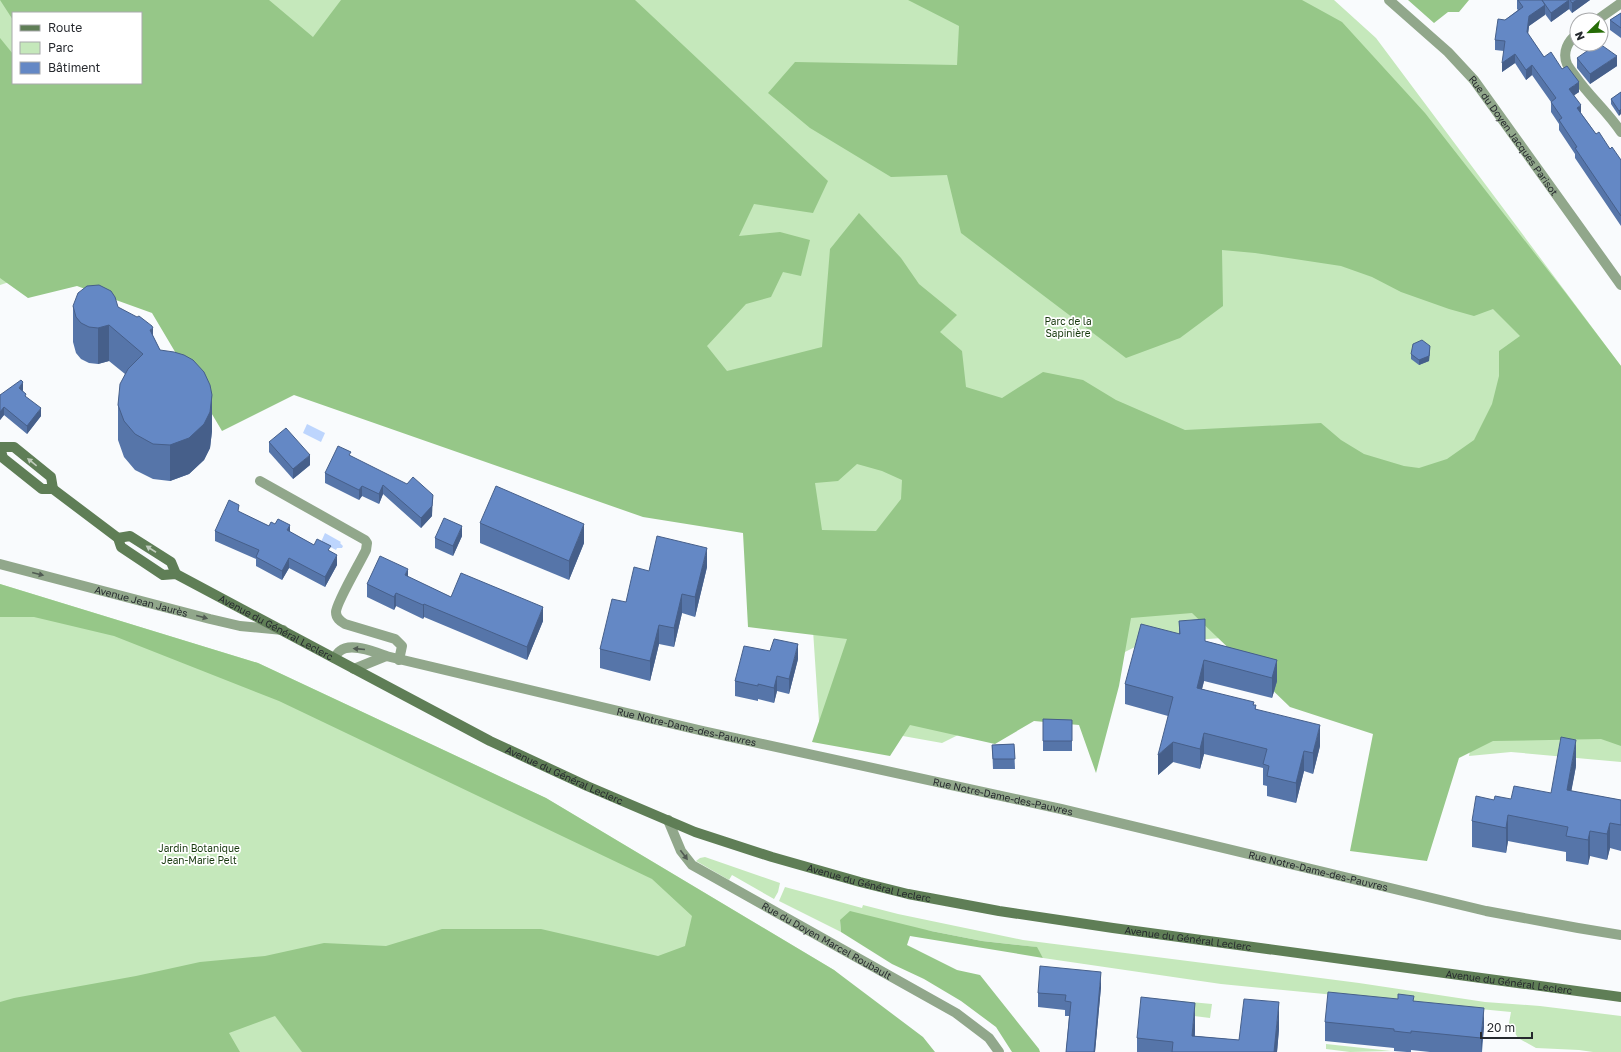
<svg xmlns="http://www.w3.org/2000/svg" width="1621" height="1052" font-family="'Golos Text',sans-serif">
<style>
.green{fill:#c5e8bb;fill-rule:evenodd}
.forest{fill:#96c788;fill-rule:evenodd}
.water{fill:#bdd5fd}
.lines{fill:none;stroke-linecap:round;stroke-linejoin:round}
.minor{stroke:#91a78b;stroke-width:10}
.tertiary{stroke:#91a78b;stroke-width:10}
.secondary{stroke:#5f7e56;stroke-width:10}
.wall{fill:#5675a9}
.shaded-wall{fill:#465f8a}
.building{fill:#6488c5;stroke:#465f8a}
.oneway{fill:#bfcbbb}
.oneway2{fill:#515b53}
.labels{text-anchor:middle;stroke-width:3.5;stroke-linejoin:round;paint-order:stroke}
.street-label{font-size:10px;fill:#26292e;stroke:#fff}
.park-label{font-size:10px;fill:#18390e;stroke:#fff}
</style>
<rect width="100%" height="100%" fill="#f9fbfd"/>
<g class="green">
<path d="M 0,0 L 1334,0 L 1376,38 L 1621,366 L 1621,762 L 1511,752 L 1469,756 L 1500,597 L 1345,629 L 1141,644 L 942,743 L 819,721 L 806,524 L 80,259 L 0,285 ZM 13,13 L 141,13 L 141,83 L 13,83 Z"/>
<path d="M 0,584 L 258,663 L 546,798 L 834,970 L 904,1030 L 923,1052 L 0,1052 Z"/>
<path d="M 705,857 L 780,883 L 778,892 L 774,899 L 732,875 L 729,880 L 696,861 L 700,858 Z"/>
<path d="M 785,887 L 862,908 L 863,905 L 898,914 L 1023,940 L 1359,983 L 1485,1002 L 1540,1006 L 1621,1016 L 1621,1052 L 1593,1052 L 1579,1050 L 1536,1048 L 1518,1038 L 1509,1023 L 1511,1012 L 1221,984 L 1043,958 L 1036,947 L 982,941 L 931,931 L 840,920 L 841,932 L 779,901 Z"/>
<path d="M 1148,998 L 1212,1004 L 1210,1018 L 1146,1010 Z"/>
<path d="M 1326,1044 L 1391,1051 L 1392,1051 L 1350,1052 L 1326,1049 Z"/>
</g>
<g class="forest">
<path d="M 0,0 L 269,0 L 313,37 L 341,0 L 635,0 L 828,181 L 813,213 L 754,204 L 739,236 L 780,232 L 810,240 L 801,276 L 783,272 L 771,297 L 746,304 L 707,346 L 727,371 L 822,347 L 830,249 L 859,213 L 901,258 L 919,284 L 957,315 L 940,332 L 962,351 L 966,387 L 1002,398 L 1043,372 L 1083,380 L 1116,400 L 1185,430 L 1321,423 L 1341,440 L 1364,454 L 1404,466 L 1419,468 L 1447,459 L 1474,440 L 1492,404 L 1499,376 L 1499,351 L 1520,336 L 1493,309 L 1474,316 L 1449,309 L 1401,292 L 1372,277 L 1341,266 L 1255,253 L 1222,250 L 1223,306 L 1180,338 L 1126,358 L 961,233 L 947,175 L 891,177 L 810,128 L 768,93 L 795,62 L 957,65 L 959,26 L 908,0 L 1302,0 L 1342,22 L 1425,113 L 1565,292 L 1621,366 L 1621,746 L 1601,739 L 1493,741 L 1459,758 L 1427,861 L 1350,851 L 1373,734 L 1290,707 L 1192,613 L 1131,618 L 1119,686 L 1096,773 L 1079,725 L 1034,721 L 995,744 L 910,725 L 890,756 L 812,742 L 847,639 L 748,627 L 743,533 L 643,517 L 294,395 L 222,431 L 152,313 L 77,286 L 28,298 L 0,278 L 0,38 L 13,54 L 13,83 L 141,83 L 141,13 L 13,13 L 13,20 ZM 857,464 L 882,471 L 902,480 L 901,499 L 876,531 L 822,530 L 815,483 L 838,481 Z"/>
<path d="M 1408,0 L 1469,0 L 1459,12 L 1448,12 L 1434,23 Z"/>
<path d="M 0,584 L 258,663 L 546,798 L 834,970 L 923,1037 L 935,1052 L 302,1052 L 275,1016 L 229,1033 L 240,1052 L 0,1052 L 0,1002 L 14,998 L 136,976 L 200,962 L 265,956 L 324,943 L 386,946 L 442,929 L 541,929 L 658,956 L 685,946 L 692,916 L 652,879 L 279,701 L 114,636 L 34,617 L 0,617 Z"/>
<path d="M 850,911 L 931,931 L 982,941 L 1037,947 L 1043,958 L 910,936 L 907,945 L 957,970 L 980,975 L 1039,1049 L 1040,1052 L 1012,1052 L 996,1027 L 961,1001 L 924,979 L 892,964 L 841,932 L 840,920 Z"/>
</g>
<g class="water">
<path d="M 307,424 L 325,433 L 321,442 L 303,433 Z"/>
<path d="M 325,533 L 341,542 L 340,543 L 343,546 L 342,548 L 337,548 L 336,550 L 321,542 Z"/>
</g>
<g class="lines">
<g class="minor">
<path d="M 1597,20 L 1621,3"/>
<path d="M 1577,34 C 1568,41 1562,52 1567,64 C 1569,68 1573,73 1576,77 C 1589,96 1608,112 1621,132"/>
<path d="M 260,481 L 365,540 L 367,543 L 366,550 C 361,561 336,603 336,612 C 336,618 340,621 345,624 L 395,639 L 402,646 L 399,660"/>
<path id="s1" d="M 334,658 C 336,656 338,652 340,651 C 351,642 375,652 386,656 L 703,731 L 1061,809 L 1486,911 L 1578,928 L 1621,935"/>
<path d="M 354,669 L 386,656"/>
<path id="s2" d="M 668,820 L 681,851 L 692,865 L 956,1013 L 989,1038 L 999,1052"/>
</g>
<g class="tertiary">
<path id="s3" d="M 1389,0 L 1448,52 L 1474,80 L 1621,285"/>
<path id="s4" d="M 0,564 L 210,619 L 240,626 L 283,630"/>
</g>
<g class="secondary">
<path id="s5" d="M 0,447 L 3,458 L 42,489 L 53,489 L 118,538 L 121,547 L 163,575 L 176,574 L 490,741 L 587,786 L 695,832 L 772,857 L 860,882 L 908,894 L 999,911 L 1113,928 L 1621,997"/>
<path d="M 0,447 L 14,447 L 51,477 L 53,489"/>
<path d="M 118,538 L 130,536 L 171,562 L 176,574"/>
</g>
</g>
<g class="wall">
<path d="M 1517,0 L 1590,0 L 1572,13 L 1569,9 L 1551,22 L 1545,14 L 1529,26 L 1528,34 L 1544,57 L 1579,92 L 1574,95 L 1581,113 L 1596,134 L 1621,160 L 1621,226 L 1575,158 L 1575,154 L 1559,130 L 1559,124 L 1551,112 L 1551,102 L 1532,75 L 1526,80 L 1515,63 L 1502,72 L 1504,51 L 1495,50 L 1495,40 L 1505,20 L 1518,10 L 1517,9 Z"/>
<path d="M 1621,13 L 1621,38 L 1610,30 L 1610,20 Z"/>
<path d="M 1577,58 L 1617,66 L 1590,84 L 1577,68 Z"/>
<path d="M 1621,92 L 1619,116 L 1611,104 L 1611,99 Z"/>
<path d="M 73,306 L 118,307 L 153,336 L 160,350 L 212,431 L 210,448 L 204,460 L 189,474 L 170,481 L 153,479 L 135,470 L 124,457 L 118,440 L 118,405 L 125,374 L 109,361 L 98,364 L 89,363 L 81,359 L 76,353 L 73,342 Z"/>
<path d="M 1430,351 L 1429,361 L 1419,365 L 1411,359 L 1411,354 Z"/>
<path d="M 23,390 L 23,391 L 26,397 L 41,416 L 27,434 L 4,415 L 0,420 L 0,395 Z"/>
<path d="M 269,442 L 310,465 L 293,479 L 269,452 Z"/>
<path d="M 351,456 L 432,516 L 421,528 L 383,494 L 379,504 L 362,496 L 359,500 L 325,483 L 325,473 Z"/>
<path d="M 239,512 L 269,526 L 290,532 L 314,545 L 331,552 L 337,565 L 325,587 L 289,568 L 282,580 L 256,566 L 256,559 L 215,541 L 215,531 Z"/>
<path d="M 480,523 L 584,543 L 569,580 L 480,543 Z"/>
<path d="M 462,536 L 453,556 L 435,548 L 435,538 Z"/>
<path d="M 707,567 L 695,617 L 682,613 L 674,647 L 659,644 L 650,681 L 600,668 L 600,649 L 626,602 L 649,571 Z"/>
<path d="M 408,577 L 451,597 L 543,621 L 527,660 L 424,617 L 423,619 L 396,606 L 394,610 L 367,597 L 367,584 Z"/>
<path d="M 1179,621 L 1205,641 L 1277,660 L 1277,681 L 1272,698 L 1204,681 L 1202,689 L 1254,705 L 1256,709 L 1320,746 L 1313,774 L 1304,771 L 1296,803 L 1267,796 L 1267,786 L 1263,785 L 1263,768 L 1204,754 L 1200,769 L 1173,762 L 1158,775 L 1168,716 L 1125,704 L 1125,684 L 1179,634 Z"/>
<path d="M 798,659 L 789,694 L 777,691 L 774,703 L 758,699 L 758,701 L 735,696 L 735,681 Z"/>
<path d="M 1043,719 L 1072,720 L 1072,751 L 1043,751 Z"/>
<path d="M 1014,744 L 1015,769 L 993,769 L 992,745 Z"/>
<path d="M 1576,766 L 1571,791 L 1621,800 L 1621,851 L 1610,848 L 1607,860 L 1590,856 L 1588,865 L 1566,861 L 1566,852 L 1508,841 L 1506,853 L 1472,847 L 1472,821 L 1494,800 L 1511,799 L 1551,793 Z"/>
<path d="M 1101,987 L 1095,1052 L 1066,1052 L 1069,1016 L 1065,1016 L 1065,1010 L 1038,1007 L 1038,993 Z"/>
<path d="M 1414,1001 L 1484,1027 L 1482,1052 L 1430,1052 L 1411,1050 L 1411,1052 L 1407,1052 L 1394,1051 L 1394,1048 L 1325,1041 L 1325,1022 Z"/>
<path d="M 1279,1029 L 1277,1052 L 1137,1052 L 1137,1038 L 1195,1030 L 1195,1036 L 1239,1040 Z"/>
</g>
<g class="shaded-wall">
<path d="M 1569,0 L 1569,9 L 1551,22 L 1551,13 Z"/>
<path d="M 1577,0 L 1590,0 L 1572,13 L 1572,3 Z"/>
<path d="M 1545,5 L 1545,15 L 1529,26 L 1527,42 L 1527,32 L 1529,16 Z"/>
<path d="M 1515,54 L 1515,63 L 1502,72 L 1502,63 Z"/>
<path d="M 1617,56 L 1617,66 L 1590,84 L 1590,74 Z"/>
<path d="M 1532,65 L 1532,75 L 1526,80 L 1526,70 Z"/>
<path d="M 1579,82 L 1579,92 L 1569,99 L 1569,89 Z"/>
<path d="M 1581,105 L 1581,115 L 1577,108 Z"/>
<path d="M 1621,109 L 1621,114 L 1619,116 L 1619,111 Z"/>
<path d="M 109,325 L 109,361 L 98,364 L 98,328 Z"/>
<path d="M 153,328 L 153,364 L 150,330 Z"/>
<path d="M 1430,346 L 1429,361 L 1419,365 L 1419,360 Z"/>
<path d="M 23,382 L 23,390 L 19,396 L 19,388 Z"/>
<path d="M 212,395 L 212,431 L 210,448 L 204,460 L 189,474 L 170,481 L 170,445 Z"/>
<path d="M 4,407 L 4,415 L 0,420 L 0,412 Z"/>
<path d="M 41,408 L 41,416 L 27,434 L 27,426 Z"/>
<path d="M 310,455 L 310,465 L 293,479 L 293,469 Z"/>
<path d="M 383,485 L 383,494 L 379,504 L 379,494 Z"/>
<path d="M 362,486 L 362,496 L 359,500 L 359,490 Z"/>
<path d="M 433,495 L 432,516 L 421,528 L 421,518 Z"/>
<path d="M 584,524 L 584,543 L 569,580 L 569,561 Z"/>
<path d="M 290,525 L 290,535 L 287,530 Z"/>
<path d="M 462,526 L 462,536 L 453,556 L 453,546 Z"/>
<path d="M 707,548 L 707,567 L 695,617 L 695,597 Z"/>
<path d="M 337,555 L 337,565 L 325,587 L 325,577 Z"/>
<path d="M 289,558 L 289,568 L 282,580 L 282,571 Z"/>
<path d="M 408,569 L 408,583 L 405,575 Z"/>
<path d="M 396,593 L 396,606 L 394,610 L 394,597 Z"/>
<path d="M 682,594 L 682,613 L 674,647 L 674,628 Z"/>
<path d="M 424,604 L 424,617 L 423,619 L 423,605 Z"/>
<path d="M 543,607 L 543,621 L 527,660 L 527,647 Z"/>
<path d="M 659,625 L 659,644 L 650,681 L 650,661 Z"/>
<path d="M 798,644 L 798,659 L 789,694 L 789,679 Z"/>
<path d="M 1204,660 L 1204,681 L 1197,708 L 1197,688 Z"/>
<path d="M 1277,660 L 1277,681 L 1272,698 L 1272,678 Z"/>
<path d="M 777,676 L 777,691 L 774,703 L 774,688 Z"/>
<path d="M 1320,725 L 1320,746 L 1313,774 L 1313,753 Z"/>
<path d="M 1204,733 L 1204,754 L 1200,769 L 1200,749 Z"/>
<path d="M 1576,740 L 1576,766 L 1567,815 L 1567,790 Z"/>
<path d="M 1173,742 L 1173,762 L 1158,775 L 1158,755 Z"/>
<path d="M 1304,751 L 1304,771 L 1296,803 L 1296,783 Z"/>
<path d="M 1508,815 L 1508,841 L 1506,853 L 1506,828 Z"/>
<path d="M 1610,823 L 1610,848 L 1607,860 L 1607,834 Z"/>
<path d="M 1590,831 L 1590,856 L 1588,865 L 1588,840 Z"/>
<path d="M 1101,972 L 1101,987 L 1095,1052 L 1094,1052 Z"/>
<path d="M 1279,1002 L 1279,1029 L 1277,1052 L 1274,1052 Z"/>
<path d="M 1195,1003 L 1195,1030 L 1193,1052 L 1192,1036 Z"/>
<path d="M 1484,1008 L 1484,1027 L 1481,1052 L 1481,1038 Z"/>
</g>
<g class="building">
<path d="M 1518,0 L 1542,0 L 1545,5 L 1529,16 L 1527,32 L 1544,57 L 1551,52 L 1562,69 L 1567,66 L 1579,82 L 1569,89 L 1581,105 L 1577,108 L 1596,134 L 1599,132 L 1610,149 L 1612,147 L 1621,160 L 1621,216 L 1575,148 L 1577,147 L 1559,120 L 1562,118 L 1551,102 L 1556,98 L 1532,65 L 1526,70 L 1515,54 L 1502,63 L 1505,41 L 1495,40 L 1498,19 L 1505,20 L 1523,7 Z"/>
<path d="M 1542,0 L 1569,0 L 1551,13 Z"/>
<path d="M 1570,0 L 1577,0 L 1572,3 Z"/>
<path d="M 1621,13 L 1621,28 L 1610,20 Z"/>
<path d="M 1597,44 L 1600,44 L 1617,56 L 1590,74 L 1577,58 Z"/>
<path d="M 1621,92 L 1621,109 L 1619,111 L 1611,99 Z"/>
<path d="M 99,285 L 111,291 L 115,297 L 118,307 L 137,317 L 139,316 L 152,326 L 153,328 L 150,330 L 160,350 L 174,352 L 184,355 L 193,360 L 204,372 L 210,385 L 212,395 L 210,412 L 204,424 L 189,438 L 170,445 L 153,444 L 135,434 L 124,421 L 118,405 L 120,384 L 128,369 L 143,354 L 109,325 L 98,328 L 89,327 L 81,323 L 76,317 L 73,306 L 78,293 L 87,286 Z"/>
<path d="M 1422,340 L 1430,346 L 1429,356 L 1419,360 L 1411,354 L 1413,344 Z"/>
<path d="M 21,380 L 23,382 L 19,388 L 26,394 L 25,396 L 41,408 L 27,426 L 4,407 L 0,412 L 0,395 Z"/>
<path d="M 286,428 L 310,455 L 293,469 L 269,442 Z"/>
<path d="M 338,446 L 351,452 L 349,455 L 407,484 L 413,477 L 433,495 L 432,506 L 421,518 L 383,485 L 379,494 L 362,486 L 359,490 L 325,473 Z"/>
<path d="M 496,486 L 584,524 L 569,561 L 480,523 Z"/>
<path d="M 229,500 L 239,505 L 238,511 L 269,526 L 271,522 L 275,524 L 278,519 L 290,525 L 287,530 L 314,545 L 317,539 L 331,546 L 328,550 L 337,555 L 325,577 L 289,558 L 282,571 L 256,557 L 259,550 L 215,531 Z"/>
<path d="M 444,518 L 462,526 L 453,546 L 435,538 Z"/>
<path d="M 657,536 L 707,548 L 695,597 L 682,594 L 674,628 L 659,625 L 650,661 L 600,649 L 612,599 L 626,602 L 634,567 L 649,571 Z"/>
<path d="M 380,556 L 408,569 L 405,575 L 451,597 L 461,573 L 543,607 L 527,647 L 424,604 L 423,605 L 396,593 L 394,597 L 367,584 Z"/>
<path d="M 1205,619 L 1205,641 L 1277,660 L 1272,678 L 1204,660 L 1197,688 L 1254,702 L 1253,705 L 1256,705 L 1255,709 L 1320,725 L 1313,753 L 1304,751 L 1296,783 L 1267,776 L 1269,766 L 1263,764 L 1267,749 L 1204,733 L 1200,749 L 1173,742 L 1158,755 L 1173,697 L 1125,684 L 1141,624 L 1180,634 L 1179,621 Z"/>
<path d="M 774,639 L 798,644 L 789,679 L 777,676 L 774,688 L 758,684 L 758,686 L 735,681 L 744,646 L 770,651 Z"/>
<path d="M 1043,719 L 1072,720 L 1072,741 L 1043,741 Z"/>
<path d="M 1561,737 L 1576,740 L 1567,790 L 1621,800 L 1621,825 L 1610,823 L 1607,834 L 1590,831 L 1588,840 L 1566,836 L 1568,827 L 1508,815 L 1506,828 L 1472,821 L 1476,796 L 1494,800 L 1495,796 L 1511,799 L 1514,786 L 1551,793 Z"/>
<path d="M 1014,744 L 1015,759 L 993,759 L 992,745 Z"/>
<path d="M 1040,966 L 1101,972 L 1094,1052 L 1066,1052 L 1071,1002 L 1065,1001 L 1066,995 L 1038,993 Z"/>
<path d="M 1328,992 L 1398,999 L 1398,994 L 1414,996 L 1413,1001 L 1484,1008 L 1481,1038 L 1411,1031 L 1411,1033 L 1402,1032 L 1394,1031 L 1394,1029 L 1325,1022 Z"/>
<path d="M 1141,997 L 1195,1003 L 1192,1036 L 1239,1040 L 1244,999 L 1279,1002 L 1274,1052 L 1172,1052 L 1173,1042 L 1137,1038 Z"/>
</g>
<defs><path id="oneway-solid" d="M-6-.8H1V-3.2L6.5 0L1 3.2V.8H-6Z"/></defs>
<g class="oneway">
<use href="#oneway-solid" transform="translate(32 462) rotate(-141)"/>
<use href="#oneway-solid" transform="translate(151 549) rotate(-147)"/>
</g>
<g class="oneway2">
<use href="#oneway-solid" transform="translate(38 574) rotate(14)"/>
<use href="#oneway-solid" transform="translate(202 617) rotate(15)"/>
<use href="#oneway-solid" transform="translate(359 649) rotate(-175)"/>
<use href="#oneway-solid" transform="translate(684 855) rotate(53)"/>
</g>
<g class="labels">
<g class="street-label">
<text dy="4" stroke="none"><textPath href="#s3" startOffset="185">Rue du Doyen Jacques Parisot</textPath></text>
<text dy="4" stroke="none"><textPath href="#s4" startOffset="146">Avenue Jean Jaurès</textPath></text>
<text dy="4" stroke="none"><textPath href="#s5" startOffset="340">Avenue du Général Leclerc</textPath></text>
<text dy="4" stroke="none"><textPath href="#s1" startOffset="366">Rue Notre-Dame-des-Pauvres</textPath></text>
<text dy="4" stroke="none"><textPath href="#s5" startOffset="664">Avenue du Général Leclerc</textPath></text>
<text dy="4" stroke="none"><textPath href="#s1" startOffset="690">Rue Notre-Dame-des-Pauvres</textPath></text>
<text dy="4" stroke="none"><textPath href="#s1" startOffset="1014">Rue Notre-Dame-des-Pauvres</textPath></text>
<text dy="4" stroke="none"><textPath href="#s5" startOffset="988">Avenue du Général Leclerc</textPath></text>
<text dy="4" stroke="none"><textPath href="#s5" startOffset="1312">Avenue du Général Leclerc</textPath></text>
<text dy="4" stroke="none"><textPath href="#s2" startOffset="206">Rue du Doyen Marcel Roubault</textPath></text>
<text dy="4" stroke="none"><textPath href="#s5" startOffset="1636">Avenue du Général Leclerc</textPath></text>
</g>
<g class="park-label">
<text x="1068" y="325">Parc de la<tspan x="1068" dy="12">Sapinière</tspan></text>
<text x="199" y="852">Jardin Botanique<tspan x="199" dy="12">Jean-Marie Pelt</tspan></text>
</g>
</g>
<rect x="12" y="12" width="130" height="72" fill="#ffffff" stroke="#a8a9ab"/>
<rect x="20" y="25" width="20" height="6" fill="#5f7e56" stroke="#a8a9ab"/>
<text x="48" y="32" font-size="12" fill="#26292e">Route</text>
<rect x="20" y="42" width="20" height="12" fill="#c5e8bb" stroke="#a8a9ab"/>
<text x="48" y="52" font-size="12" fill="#26292e">Parc</text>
<rect x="20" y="62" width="20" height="12" fill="#6488c5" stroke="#a8a9ab"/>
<text x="48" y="72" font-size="12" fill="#26292e">Bâtiment</text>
<g transform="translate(1589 32) rotate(247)"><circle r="19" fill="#ffffff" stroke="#a8a9ab"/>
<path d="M0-3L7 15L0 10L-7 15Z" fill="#266c06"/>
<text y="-6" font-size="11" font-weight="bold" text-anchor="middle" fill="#26292e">N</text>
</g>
<path d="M1481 1032v6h51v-6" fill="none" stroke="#26292e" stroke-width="2"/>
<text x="1487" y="1032" font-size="12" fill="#26292e" stroke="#ffffff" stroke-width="3" paint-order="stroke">20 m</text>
</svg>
